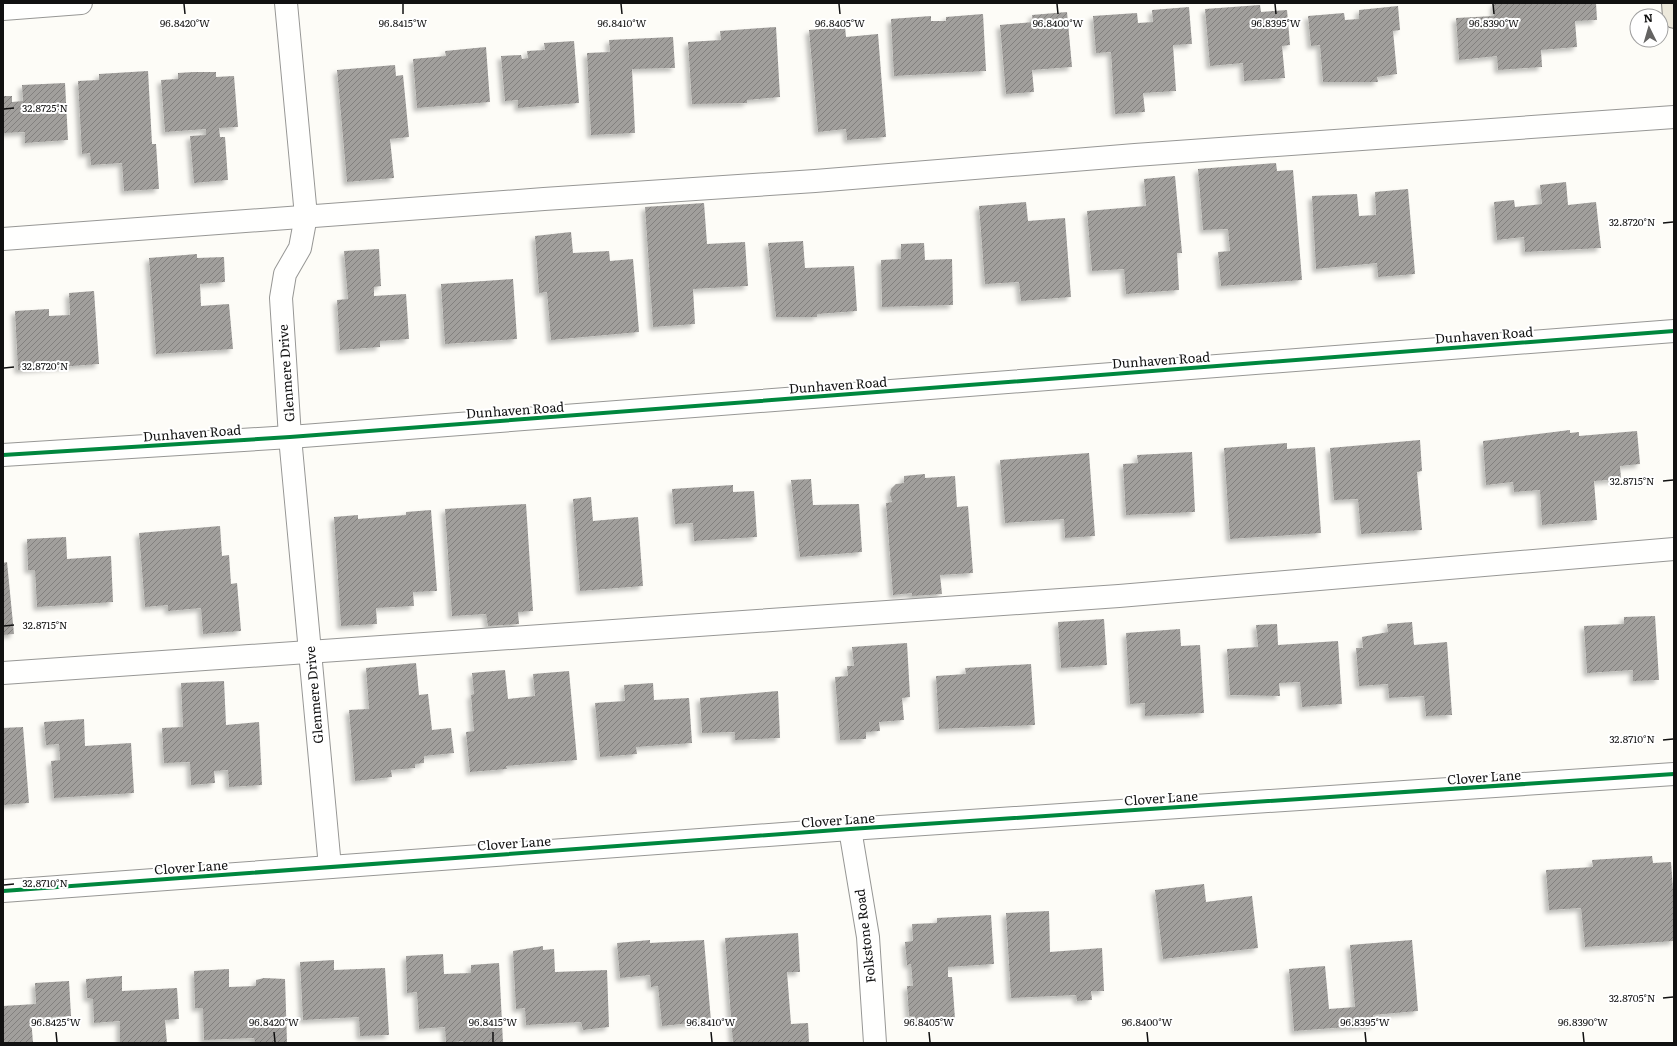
<svg xmlns="http://www.w3.org/2000/svg" width="1677" height="1046" font-family="Literata,serif">
<style>
.building{fill:url(#building-hatch);filter:url(#shadow)}
.lines{fill:none;stroke-linecap:round;stroke-linejoin:round}
.minor-casing{stroke:#979795;stroke-width:24}
.major-casing{stroke:#858482;stroke-width:24}
.minor{stroke:#fffffe;stroke-width:22}
.major{stroke:#ede9dc;stroke-width:22}
.cycleway-casing{stroke:#fff;stroke-width:6}
.cycleway{stroke:#00873e;stroke-width:4}
.ticks{fill:none;stroke:#111;stroke-width:1.5}
.labels{text-anchor:middle;stroke-width:4;stroke-linejoin:round;paint-order:stroke}
.street-label{font-size:13px;fill:#111;stroke:#fff}
.ticks-label{font-size:10px;text-anchor:middle;fill:#111;stroke:#fff;stroke-width:4;stroke-linejoin:round;paint-order:stroke}
</style>
<defs>
<pattern id="building-hatch" width="6" height="6" patternUnits="userSpaceOnUse"><rect width="6" height="6" fill="#a19f9c"/><path d="M-1 1l2-2M0 6l6-6M5 7l2-2" fill="none" stroke="#82807e"/></pattern>
<filter id="shadow"><feDropShadow dx="-3.5" dy="3.5" stdDeviation="2" flood-color="#0004"/></filter>
</defs>
<rect width="100%" height="100%" fill="#fdfcf7"/>
<g class="building">
<path d="M 1494,3 L 1596,3 L 1597,20 L 1575,21 L 1577,47 L 1541,50 L 1542,67 L 1498,70 L 1497,56 L 1459,60 L 1456,18 L 1494,16 Z"/>
<path d="M 1260,5 L 1261,12 L 1287,10 L 1290,45 L 1282,46 L 1285,78 L 1244,81 L 1243,63 L 1210,66 L 1205,9 Z"/>
<path d="M 1398,6 L 1400,30 L 1393,31 L 1397,74 L 1377,77 L 1378,82 L 1323,82 L 1320,45 L 1311,46 L 1308,16 L 1344,13 L 1345,20 L 1359,19 L 1359,10 Z"/>
<path d="M 1189,7 L 1192,44 L 1173,45 L 1176,91 L 1143,93 L 1145,112 L 1115,114 L 1111,52 L 1096,53 L 1093,16 L 1137,13 L 1138,23 L 1153,22 L 1152,10 Z"/>
<path d="M 1067,12 L 1072,67 L 1032,70 L 1034,92 L 1006,94 L 1000,25 L 1033,22 L 1032,15 Z"/>
<path d="M 983,14 L 986,71 L 894,76 L 891,19 L 931,16 L 931,21 L 946,21 L 946,17 Z"/>
<path d="M 776,27 L 780,97 L 747,100 L 747,103 L 692,104 L 688,42 L 721,40 L 720,31 Z"/>
<path d="M 845,27 L 846,37 L 878,34 L 886,137 L 847,140 L 846,129 L 818,132 L 809,30 Z"/>
<path d="M 673,37 L 675,68 L 632,69 L 635,133 L 591,135 L 587,53 L 610,52 L 609,40 Z"/>
<path d="M 574,41 L 579,103 L 518,108 L 518,100 L 505,101 L 501,56 L 521,55 L 522,59 L 528,58 L 527,51 L 545,50 L 544,43 Z"/>
<path d="M 486,47 L 490,102 L 417,108 L 413,59 L 446,56 L 445,51 Z"/>
<path d="M 395,65 L 396,76 L 403,75 L 409,137 L 390,139 L 394,178 L 347,182 L 337,70 Z"/>
<path d="M 148,71 L 152,144 L 156,144 L 159,189 L 124,191 L 122,163 L 91,165 L 90,153 L 82,154 L 78,81 L 99,80 L 99,74 Z"/>
<path d="M 194,72 L 216,72 L 216,77 L 234,76 L 238,127 L 219,128 L 220,137 L 225,137 L 228,180 L 194,183 L 190,136 L 206,135 L 206,129 L 165,132 L 161,80 L 178,79 L 178,73 Z"/>
<path d="M 65,83 L 68,140 L 25,143 L 25,132 L 3,133 L 3,96 L 12,96 L 12,102 L 23,101 L 22,85 Z"/>
<path d="M 1276,163 L 1277,171 L 1293,170 L 1302,280 L 1221,286 L 1218,252 L 1230,251 L 1228,229 L 1203,230 L 1198,169 Z"/>
<path d="M 1175,176 L 1182,253 L 1177,253 L 1179,290 L 1126,294 L 1124,269 L 1092,271 L 1087,211 L 1146,206 L 1144,179 Z"/>
<path d="M 1566,182 L 1568,205 L 1596,202 L 1601,248 L 1525,252 L 1524,237 L 1497,240 L 1494,202 L 1514,200 L 1515,207 L 1542,204 L 1540,185 Z"/>
<path d="M 1408,189 L 1415,274 L 1378,277 L 1377,263 L 1316,269 L 1312,196 L 1357,194 L 1359,216 L 1376,215 L 1375,192 Z"/>
<path d="M 1026,202 L 1028,221 L 1065,218 L 1071,297 L 1021,301 L 1019,282 L 985,284 L 979,206 Z"/>
<path d="M 704,203 L 707,244 L 745,242 L 748,286 L 693,289 L 695,324 L 653,327 L 645,207 Z"/>
<path d="M 571,232 L 573,253 L 609,251 L 610,261 L 633,259 L 639,332 L 551,340 L 547,292 L 539,293 L 535,236 Z"/>
<path d="M 803,241 L 805,268 L 854,266 L 857,311 L 817,314 L 817,317 L 776,317 L 768,243 Z"/>
<path d="M 924,243 L 925,260 L 952,259 L 953,305 L 882,307 L 881,260 L 901,259 L 901,244 Z"/>
<path d="M 379,249 L 381,286 L 374,287 L 374,296 L 406,294 L 409,339 L 380,341 L 380,347 L 340,350 L 337,300 L 348,299 L 344,251 Z"/>
<path d="M 197,254 L 197,258 L 224,257 L 225,282 L 200,284 L 201,306 L 229,304 L 233,349 L 156,354 L 149,258 Z"/>
<path d="M 513,279 L 517,339 L 445,344 L 441,284 Z"/>
<path d="M 94,291 L 99,364 L 18,370 L 15,311 L 49,309 L 49,316 L 70,315 L 69,293 Z"/>
<path d="M 1570,430 L 1570,433 L 1579,432 L 1579,436 L 1637,431 L 1640,464 L 1620,466 L 1621,479 L 1594,481 L 1597,520 L 1542,525 L 1540,490 L 1514,492 L 1513,482 L 1486,485 L 1483,441 Z"/>
<path d="M 1420,440 L 1422,471 L 1417,472 L 1422,530 L 1361,534 L 1358,499 L 1334,500 L 1330,448 Z"/>
<path d="M 1287,443 L 1287,449 L 1315,447 L 1321,533 L 1230,539 L 1224,448 Z"/>
<path d="M 1192,452 L 1195,512 L 1126,515 L 1123,464 L 1138,463 L 1137,455 Z"/>
<path d="M 1089,453 L 1095,536 L 1065,538 L 1064,519 L 1005,523 L 1000,460 Z"/>
<path d="M 925,474 L 925,478 L 955,476 L 957,507 L 968,506 L 973,573 L 940,575 L 942,594 L 912,596 L 912,593 L 893,595 L 886,503 L 892,502 L 890,494 L 891,489 L 896,484 L 904,483 L 904,476 Z"/>
<path d="M 811,479 L 813,505 L 859,504 L 862,552 L 800,557 L 791,480 Z"/>
<path d="M 733,485 L 733,492 L 754,491 L 757,537 L 694,541 L 693,523 L 675,524 L 672,489 Z"/>
<path d="M 591,497 L 593,521 L 638,517 L 643,586 L 580,591 L 573,499 Z"/>
<path d="M 526,504 L 533,611 L 518,612 L 519,624 L 488,626 L 486,614 L 452,616 L 445,509 Z"/>
<path d="M 431,510 L 437,591 L 413,592 L 414,606 L 376,608 L 377,624 L 341,626 L 334,517 L 358,515 L 358,519 L 406,515 L 406,512 Z"/>
<path d="M 220,526 L 222,556 L 229,555 L 231,584 L 237,583 L 241,631 L 203,634 L 201,608 L 168,611 L 168,605 L 145,607 L 139,533 Z"/>
<path d="M 66,537 L 67,559 L 111,556 L 113,602 L 37,607 L 35,570 L 28,570 L 27,539 Z"/>
<path d="M 7,562 L 14,634 L 3,635 L 3,563 Z"/>
<path d="M 1655,616 L 1659,680 L 1633,681 L 1633,670 L 1587,673 L 1584,626 L 1624,624 L 1624,617 Z"/>
<path d="M 1104,619 L 1107,665 L 1061,668 L 1058,622 Z"/>
<path d="M 1412,622 L 1414,645 L 1447,642 L 1452,715 L 1426,716 L 1424,696 L 1389,698 L 1388,684 L 1359,686 L 1356,648 L 1363,648 L 1362,637 L 1388,632 L 1387,624 Z"/>
<path d="M 1277,624 L 1278,645 L 1338,641 L 1342,704 L 1302,707 L 1300,682 L 1279,683 L 1280,696 L 1230,695 L 1227,649 L 1258,647 L 1256,625 Z"/>
<path d="M 1180,629 L 1181,646 L 1200,645 L 1204,713 L 1145,716 L 1145,703 L 1130,704 L 1126,633 Z"/>
<path d="M 907,643 L 910,697 L 902,698 L 904,720 L 879,722 L 880,731 L 866,732 L 866,739 L 840,740 L 835,677 L 848,676 L 847,666 L 854,666 L 852,647 Z"/>
<path d="M 416,663 L 419,695 L 428,694 L 432,730 L 451,728 L 454,753 L 424,756 L 424,763 L 415,764 L 415,768 L 391,770 L 392,777 L 355,781 L 349,710 L 369,709 L 366,668 Z"/>
<path d="M 1031,664 L 1035,725 L 939,729 L 936,676 L 966,674 L 965,668 Z"/>
<path d="M 505,670 L 508,699 L 535,696 L 533,674 L 569,671 L 577,760 L 506,766 L 507,769 L 470,772 L 466,732 L 474,731 L 471,695 L 474,694 L 472,673 Z"/>
<path d="M 224,681 L 226,725 L 259,722 L 262,785 L 229,787 L 228,770 L 214,771 L 215,783 L 191,785 L 190,762 L 164,763 L 162,728 L 183,727 L 181,683 Z"/>
<path d="M 653,683 L 654,700 L 689,698 L 692,743 L 636,747 L 637,754 L 600,757 L 595,703 L 625,701 L 624,685 Z"/>
<path d="M 778,691 L 780,738 L 735,740 L 735,732 L 702,733 L 700,698 Z"/>
<path d="M 84,719 L 85,746 L 131,743 L 134,793 L 54,798 L 51,761 L 60,760 L 59,744 L 46,745 L 44,722 Z"/>
<path d="M 23,727 L 29,803 L 3,805 L 3,728 Z"/>
<path d="M 1652,856 L 1653,863 L 1671,862 L 1674,903 L 1674,941 L 1585,947 L 1581,908 L 1549,910 L 1546,870 L 1593,867 L 1592,860 Z"/>
<path d="M 1204,884 L 1206,902 L 1252,896 L 1258,948 L 1163,959 L 1155,890 Z"/>
<path d="M 1049,911 L 1050,952 L 1102,948 L 1104,991 L 1091,991 L 1092,1000 L 1077,1001 L 1076,995 L 1011,998 L 1006,913 Z"/>
<path d="M 991,915 L 994,964 L 948,967 L 948,977 L 952,977 L 955,1019 L 915,1021 L 915,1016 L 909,1016 L 907,986 L 913,986 L 911,964 L 907,965 L 905,942 L 913,941 L 912,924 L 937,923 L 937,918 Z"/>
<path d="M 798,933 L 800,972 L 787,972 L 791,1024 L 808,1023 L 809,1043 L 733,1043 L 725,938 Z"/>
<path d="M 650,940 L 650,943 L 704,940 L 711,1021 L 662,1026 L 658,986 L 651,987 L 650,975 L 620,978 L 617,943 Z"/>
<path d="M 1412,940 L 1418,1011 L 1373,1015 L 1374,1025 L 1294,1031 L 1289,969 L 1325,966 L 1329,1009 L 1355,1007 L 1350,945 Z"/>
<path d="M 543,946 L 543,950 L 554,949 L 555,972 L 607,970 L 609,1027 L 583,1030 L 581,1022 L 526,1025 L 525,1008 L 516,1009 L 513,951 Z"/>
<path d="M 443,954 L 444,974 L 471,973 L 471,965 L 499,963 L 503,1043 L 463,1043 L 463,1041 L 446,1043 L 445,1027 L 419,1029 L 417,992 L 407,993 L 406,956 Z"/>
<path d="M 334,960 L 334,970 L 385,968 L 389,1035 L 360,1036 L 359,1017 L 303,1020 L 300,962 Z"/>
<path d="M 229,969 L 229,987 L 256,986 L 256,980 L 264,978 L 285,979 L 287,1043 L 255,1043 L 254,1038 L 204,1040 L 203,1008 L 195,1008 L 194,971 Z"/>
<path d="M 122,976 L 122,991 L 177,988 L 179,1019 L 165,1020 L 167,1043 L 120,1043 L 120,1021 L 94,1023 L 93,999 L 87,998 L 86,979 Z"/>
<path d="M 69,981 L 71,1016 L 31,1018 L 33,1043 L 3,1043 L 3,1006 L 36,1004 L 35,983 Z"/>
</g>
<g class="lines">
<g class="minor-casing">
<g id="minor">
<path d="M 286,3 L 306,216 L 300,248 L 285,274 L 281,298 L 290,437 L 330,867"/>
<path d="M 3,9 L 81,3"/>
<path d="M 3,239 L 544,199 L 815,181 L 1135,155 L 1674,117"/>
<path d="M 3,455 L 290,437 L 1674,331"/>
<path d="M 3,673 L 1119,596 L 1674,549"/>
<path d="M 850,829 L 868,937 L 875,1043"/>
<path d="M 3,891 L 850,829 L 1674,774"/>
</g>
</g>
<g class="major-casing">
<path id="major" d="M 1673,3 L 1674,17"/>
</g>
<use href="#minor" class="minor"/>
<use href="#major" class="major"/>
<g class="cycleway-casing">
<g id="cycleway">
<path d="M 3,455 L 290,437 L 1674,331"/>
<path d="M 3,891 L 850,829 L 1674,774"/>
</g>
</g>
<use href="#cycleway" class="cycleway"/>
</g>
<path class="ticks" d="M 184,4 L 185,14M 403,4 L 403,14M 621,4 L 622,14M 839,4 L 840,14M 1057,4 L 1058,14M 1275,4 L 1276,14M 1493,4 L 1494,14M 4,109 L 14,108M 1663,223 L 1673,222M 4,368 L 14,367M 1663,481 L 1673,480M 4,626 L 14,625M 1663,740 L 1673,739M 4,885 L 14,884M 1663,998 L 1673,997M 56,1032 L 57,1042M 274,1032 L 275,1042M 493,1032 L 493,1042M 711,1032 L 712,1042M 929,1032 L 930,1042M 1147,1032 L 1148,1042M 1365,1032 L 1366,1042M 1583,1032 L 1584,1042"/>
<g class="labels">
<g class="street-label">
<text transform="translate(1484 335) rotate(-4)" y="5">Dunhaven Road</text>
<text transform="translate(1161 360) rotate(-4)" y="5">Dunhaven Road</text>
<text transform="translate(286 373) rotate(-94)" y="5">Glenmere Drive</text>
<text transform="translate(838 385) rotate(-4)" y="5">Dunhaven Road</text>
<text transform="translate(515 410) rotate(-4)" y="5">Dunhaven Road</text>
<text transform="translate(192 433) rotate(-4)" y="5">Dunhaven Road</text>
<text transform="translate(314 695) rotate(-95)" y="5">Glenmere Drive</text>
<text transform="translate(1484 777) rotate(-4)" y="5">Clover Lane</text>
<text transform="translate(1161 798) rotate(-4)" y="5">Clover Lane</text>
<text transform="translate(838 820) rotate(-4)" y="5">Clover Lane</text>
<text transform="translate(514 843) rotate(-4)" y="5">Clover Lane</text>
<text transform="translate(191 867) rotate(-4)" y="5">Clover Lane</text>
<text transform="translate(865 936) rotate(-97)" y="5">Folkstone Road</text>
</g>
</g>
<g class="ticks-label">
<text x="185" y="27">96.8420°W</text>
<text x="403" y="27">96.8415°W</text>
<text x="622" y="27">96.8410°W</text>
<text x="840" y="27">96.8405°W</text>
<text x="1058" y="27">96.8400°W</text>
<text x="1276" y="27">96.8395°W</text>
<text x="1494" y="27">96.8390°W</text>
<text x="45" y="112">32.8725°N</text>
<text x="1632" y="226">32.8720°N</text>
<text x="45" y="370">32.8720°N</text>
<text x="1632" y="485">32.8715°N</text>
<text x="45" y="629">32.8715°N</text>
<text x="1632" y="743">32.8710°N</text>
<text x="45" y="887">32.8710°N</text>
<text x="1632" y="1002">32.8705°N</text>
<text x="56" y="1026">96.8425°W</text>
<text x="274" y="1026">96.8420°W</text>
<text x="493" y="1026">96.8415°W</text>
<text x="711" y="1026">96.8410°W</text>
<text x="929" y="1026">96.8405°W</text>
<text x="1147" y="1026">96.8400°W</text>
<text x="1365" y="1026">96.8395°W</text>
<text x="1583" y="1026">96.8390°W</text>
</g>
<rect width="1677" height="1046" fill="none" stroke="#111111" stroke-width="8"/>
<g transform="translate(1649 28) rotate(355)"><circle r="19" fill="#ffffff" stroke="#a0a0a0"/>
<path d="M0-3L7 15L0 10L-7 15Z" fill="#646362"/>
<text y="-6" font-size="11" font-weight="bold" text-anchor="middle" fill="#111111">N</text>
</g>
</svg>
